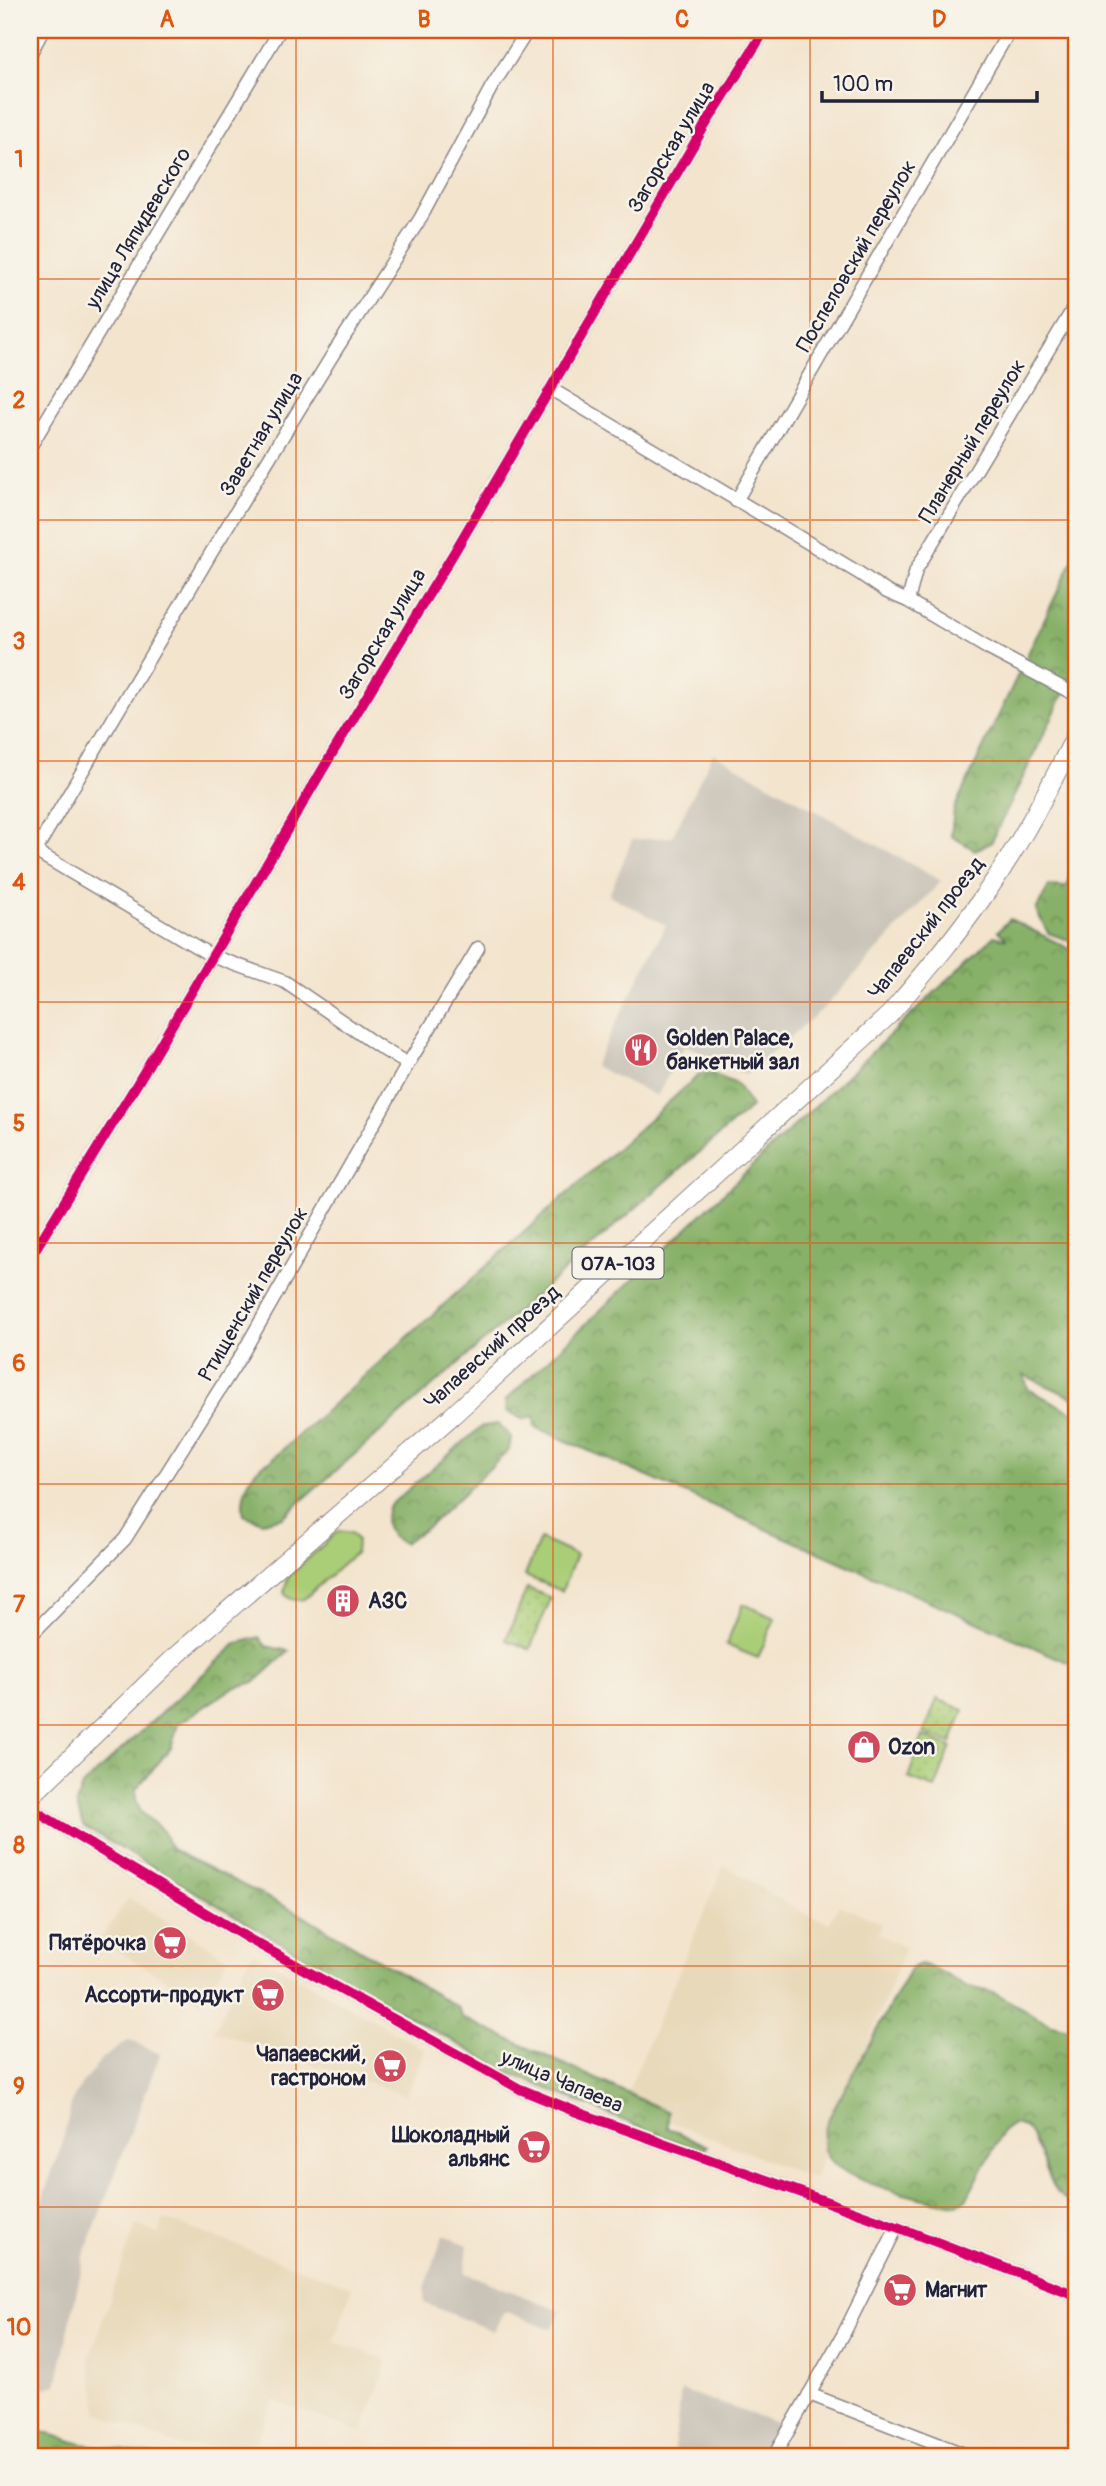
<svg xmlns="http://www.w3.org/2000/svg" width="1106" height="2486" font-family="Pangolin,sans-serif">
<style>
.built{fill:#e8d9ba}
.industrial{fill:#c9c3b8}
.grass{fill:#aace77;stroke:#667859;stroke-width:2}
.forest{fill:url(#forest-crowns);stroke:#546a52;stroke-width:2}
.park{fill:url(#park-dots);stroke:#667859;stroke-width:2}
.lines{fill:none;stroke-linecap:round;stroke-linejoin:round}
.minor-casing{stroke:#8a8384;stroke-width:15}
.primary-casing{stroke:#8a8384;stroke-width:20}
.minor{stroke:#fff;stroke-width:12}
.primary{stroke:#fff;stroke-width:18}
.cycleway-casing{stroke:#f7f3e8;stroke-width:15}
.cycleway{stroke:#d6006c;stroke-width:10}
.grid{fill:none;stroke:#de560e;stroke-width:2;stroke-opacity:0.55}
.labels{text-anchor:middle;stroke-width:5;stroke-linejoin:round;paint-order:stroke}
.shield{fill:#f7f3e8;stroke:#62616f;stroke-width:2}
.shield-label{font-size:19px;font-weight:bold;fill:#22223b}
.street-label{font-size:21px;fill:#22223b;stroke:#f7f3e8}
.poi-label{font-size:21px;font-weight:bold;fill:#22223b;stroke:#f7f3e8;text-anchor:start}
.neatline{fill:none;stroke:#de560e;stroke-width:2.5}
.grid-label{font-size:23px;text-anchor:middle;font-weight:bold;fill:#de560e}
</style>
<defs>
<pattern id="forest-crowns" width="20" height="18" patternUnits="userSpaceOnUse" patternTransform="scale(1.75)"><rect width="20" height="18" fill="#87b168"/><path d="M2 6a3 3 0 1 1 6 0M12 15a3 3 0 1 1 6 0" fill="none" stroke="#6e9057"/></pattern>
<pattern id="park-dots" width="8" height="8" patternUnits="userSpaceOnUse" patternTransform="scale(1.75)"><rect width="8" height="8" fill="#aace77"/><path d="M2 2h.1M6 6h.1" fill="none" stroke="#92b168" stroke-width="1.8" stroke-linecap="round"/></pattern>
</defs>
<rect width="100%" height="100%" fill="#f7f3e8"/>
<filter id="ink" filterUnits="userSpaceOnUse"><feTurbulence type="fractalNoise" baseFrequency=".0143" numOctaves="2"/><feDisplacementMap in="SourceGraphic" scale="14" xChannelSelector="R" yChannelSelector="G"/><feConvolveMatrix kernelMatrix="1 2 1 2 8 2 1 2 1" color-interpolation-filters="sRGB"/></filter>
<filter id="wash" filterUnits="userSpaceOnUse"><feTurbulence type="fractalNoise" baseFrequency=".00686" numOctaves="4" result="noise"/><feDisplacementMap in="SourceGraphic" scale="28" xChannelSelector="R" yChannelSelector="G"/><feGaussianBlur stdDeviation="1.57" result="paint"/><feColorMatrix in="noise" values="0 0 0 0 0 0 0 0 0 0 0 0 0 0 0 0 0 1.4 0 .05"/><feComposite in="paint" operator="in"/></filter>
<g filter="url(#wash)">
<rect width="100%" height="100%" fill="#f3e4cd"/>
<g class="built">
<path d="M 724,1865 L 796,1909 L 829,1924 L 839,1905 L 881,1923 L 878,1934 L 905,1948 L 814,2179 L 623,2103 Z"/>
<path d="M 128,1898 L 228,1958 L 202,2002 L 100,1940 Z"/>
<path d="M 252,1952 L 425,2050 L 406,2095 L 214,2031 Z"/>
<path d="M 164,2219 L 352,2287 L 334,2342 L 388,2360 L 362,2433 L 273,2401 L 256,2443 L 184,2448 L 99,2414 L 89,2359 L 136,2225 L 159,2234 Z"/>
</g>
<g class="industrial">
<path d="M 713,753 L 941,881 L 826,1006 L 746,1075 L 685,1045 L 657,1096 L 594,1066 L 666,925 L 609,895 L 632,840 L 672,837 Z"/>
<path d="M 129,2040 L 160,2054 L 84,2256 L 57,2385 L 45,2388 L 30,2386 L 30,2233 L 62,2144 L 72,2101 L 82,2084 L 103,2058 Z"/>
<path d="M 443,2235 L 468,2245 L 465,2273 L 561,2311 L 552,2329 L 505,2311 L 493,2331 L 424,2303 L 425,2289 Z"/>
<path d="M 681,2390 L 783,2425 L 768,2456 L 673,2456 Z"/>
</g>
<g class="grass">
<path d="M 338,1531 L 351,1533 L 357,1540 L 356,1552 L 304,1599 C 295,1601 290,1600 284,1593 L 288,1577 Z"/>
<path d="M 540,1539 L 576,1555 L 562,1591 L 525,1576 Z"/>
<path d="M 743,1604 L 775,1618 L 758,1658 L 726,1645 Z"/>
</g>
<g class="forest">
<path d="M 1076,553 L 1076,668 L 991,843 L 975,850 L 951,836 L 954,809 Z"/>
<path d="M 1076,862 L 1076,943 L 1048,933 L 1036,910 L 1049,886 L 1067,887 Z"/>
<path d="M 1010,919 L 1076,952 L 1076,1399 L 1024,1375 L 1028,1389 L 1076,1414 L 1076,1666 L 535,1427 L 534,1416 L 523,1419 L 507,1411 L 506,1400 L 994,936 L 1007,939 L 998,931 Z"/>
<path d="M 710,1073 L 737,1084 L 751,1107 L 283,1517 L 262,1522 L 244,1515 C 240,1494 250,1469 270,1461 L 700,1074 Z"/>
<path d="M 498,1424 L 511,1437 L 509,1450 L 429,1526 L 403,1543 L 391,1536 L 385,1521 L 388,1507 L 481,1427 Z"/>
<path d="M 259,1637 L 266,1646 L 289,1651 L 255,1682 L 233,1688 L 178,1724 L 171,1748 L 136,1789 L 136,1801 L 141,1812 L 163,1831 L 171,1849 L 304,1916 L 457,2007 L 463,2018 L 668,2112 L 668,2128 L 707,2146 L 704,2151 L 663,2137 L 510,2073 L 358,1988 L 83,1826 L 76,1803 L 82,1786 L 236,1644 Z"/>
<path d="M 920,1964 L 936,1969 L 965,1986 L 995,1993 L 1052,2025 L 1076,2031 L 1076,2209 L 1056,2192 L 1032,2136 L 1025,2127 L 1013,2124 L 1003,2131 L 967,2198 L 957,2205 C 928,2201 832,2181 824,2150 C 821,2138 825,2128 829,2118 L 910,1969 Z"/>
<path d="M 30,2428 L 82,2444 L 158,2456 L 30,2456 Z"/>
</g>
<g class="park">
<path d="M 527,1588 L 551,1598 L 530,1649 L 506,1640 Z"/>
<path d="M 937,1699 L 964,1710 L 951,1743 L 924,1733 Z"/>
<path d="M 923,1736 L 951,1747 L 935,1788 L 908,1778 Z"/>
</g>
</g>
<g filter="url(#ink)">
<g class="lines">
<g class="minor-casing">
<g id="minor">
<path d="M 30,54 L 43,30"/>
<path d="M 551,389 L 859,573 L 887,592 L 908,601 L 989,649 L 1076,695"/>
<path d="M 30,447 L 280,30"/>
<path d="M 736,501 L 1010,30"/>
<path d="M 908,601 L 916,570 L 1076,304"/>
<path d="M 30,848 L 212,956 L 285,982 L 381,1048 L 408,1064"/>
<path d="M 30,860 L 214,548 L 335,351 L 420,219 L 491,88 L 528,30"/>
<path d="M 30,1258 L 137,1084 L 333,752 L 455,551 L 704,127 L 765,30"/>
<path d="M 30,1636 L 125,1539 L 242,1354 L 408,1064 L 478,948"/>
<path d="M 30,1808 L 249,1939 L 520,2089 L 574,2111 L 897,2227 L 1076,2295"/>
<path d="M 809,2394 L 969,2456"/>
<path d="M 774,2456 L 843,2335 L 897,2227"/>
</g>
</g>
<g class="primary-casing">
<path id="primary" d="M 30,1797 L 178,1654 L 452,1416 L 890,1014 C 922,976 955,938 983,897 C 1019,847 1048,790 1076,735"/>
</g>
<use href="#minor" class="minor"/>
<use href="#primary" class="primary"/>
<g class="cycleway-casing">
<g id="cycleway">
<path d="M 30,1258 L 137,1084 L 333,752 L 455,551 L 704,127 L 765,30"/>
<path d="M 30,1808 L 249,1939 L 520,2089 L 574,2111 L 897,2227 L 1076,2295"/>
</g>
</g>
<use href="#cycleway" class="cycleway"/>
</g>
</g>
<path class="grid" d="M 296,30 L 296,2456M 553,30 L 553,2456M 810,30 L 810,2456M 30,279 L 1076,279M 30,520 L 1076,520M 30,761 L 1076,761M 30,1002 L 1076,1002M 30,1243 L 1076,1243M 30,1484 L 1076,1484M 30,1725 L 1076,1725M 30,1966 L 1076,1966M 30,2207 L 1076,2207"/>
<defs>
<g id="restaurant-disc" transform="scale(1.75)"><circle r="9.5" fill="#d1495b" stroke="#f7f3e8"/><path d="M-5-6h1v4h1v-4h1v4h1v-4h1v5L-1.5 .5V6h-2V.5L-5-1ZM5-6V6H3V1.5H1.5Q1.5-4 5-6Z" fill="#fff"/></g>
<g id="building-disc" transform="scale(1.75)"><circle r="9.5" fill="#d1495b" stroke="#f7f3e8"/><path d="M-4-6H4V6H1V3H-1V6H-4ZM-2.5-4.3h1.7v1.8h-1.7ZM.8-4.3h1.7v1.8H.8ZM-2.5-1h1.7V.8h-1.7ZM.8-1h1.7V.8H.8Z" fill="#fff"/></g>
<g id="shop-disc" transform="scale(1.75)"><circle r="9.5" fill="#d1495b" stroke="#f7f3e8"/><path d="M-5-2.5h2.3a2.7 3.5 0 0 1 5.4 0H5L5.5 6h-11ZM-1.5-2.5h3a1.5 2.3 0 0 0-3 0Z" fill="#fff"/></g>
<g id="supermarket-disc" transform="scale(1.75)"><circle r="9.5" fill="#d1495b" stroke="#f7f3e8"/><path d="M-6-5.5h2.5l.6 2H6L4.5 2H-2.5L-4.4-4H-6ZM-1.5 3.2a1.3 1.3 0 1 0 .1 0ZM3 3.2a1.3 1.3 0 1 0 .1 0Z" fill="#fff"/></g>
</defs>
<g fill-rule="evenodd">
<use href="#restaurant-disc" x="641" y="1050"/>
<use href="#building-disc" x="343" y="1601"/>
<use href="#shop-disc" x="864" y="1747"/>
<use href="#supermarket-disc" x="170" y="1943"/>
<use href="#supermarket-disc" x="268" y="1995"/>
<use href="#supermarket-disc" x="390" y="2066"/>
<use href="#supermarket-disc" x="534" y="2147"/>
<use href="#supermarket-disc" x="900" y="2290"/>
</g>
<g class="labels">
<rect class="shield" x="572.5" y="1247.5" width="91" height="31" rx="5"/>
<g class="shield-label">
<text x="618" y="1270">07А-103</text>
</g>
<g class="street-label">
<text transform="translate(671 147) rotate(-59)" y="7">Загорская улица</text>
<text transform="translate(138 228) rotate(-59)" y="7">улица Ляпидевского</text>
<text transform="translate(856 256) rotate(-60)" y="7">Поспеловский переулок</text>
<text transform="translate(261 434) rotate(-59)" y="7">Заветная улица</text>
<text transform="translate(972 441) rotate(-59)" y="7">Планерный переулок</text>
<text transform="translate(382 634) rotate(-59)" y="7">Загорская улица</text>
<text transform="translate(926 928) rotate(-52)" y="7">Чапаевский проезд</text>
<text transform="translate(253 1294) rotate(-60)" y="7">Ртищенский переулок</text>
<text transform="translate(492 1347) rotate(-42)" y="7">Чапаевский проезд</text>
<text transform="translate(562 2081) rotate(23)" y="7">улица Чапаева</text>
</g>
<g class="poi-label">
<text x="666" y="1045">Golden Palace,<tspan x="666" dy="24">банкетный зал</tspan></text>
<text x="368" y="1608">АЗС</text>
<text x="888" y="1754">Ozon</text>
<text x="146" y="1950" text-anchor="end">Пятёрочка</text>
<text x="244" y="2002" text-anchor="end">Ассорти-продукт</text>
<text x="366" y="2061" text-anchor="end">Чапаевский,<tspan x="366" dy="24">гастроном</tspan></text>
<text x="510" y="2142" text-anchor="end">Шоколадный<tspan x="510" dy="24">альянс</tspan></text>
<text x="925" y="2297">Магнит</text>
</g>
</g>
<rect width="1106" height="2486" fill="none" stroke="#f7f3e8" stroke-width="77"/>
<path d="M822 91v10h215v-10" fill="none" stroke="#22223b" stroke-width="3.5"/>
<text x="833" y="91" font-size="21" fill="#22223b" stroke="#f7f3e8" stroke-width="5" paint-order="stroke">100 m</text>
<rect x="38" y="38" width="1030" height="2410" class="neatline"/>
<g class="grid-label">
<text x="167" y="27">A</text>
<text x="424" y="27">B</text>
<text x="682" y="27">C</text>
<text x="939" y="27">D</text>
<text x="19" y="167">1</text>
<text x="19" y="408">2</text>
<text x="19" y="649">3</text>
<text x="19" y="890">4</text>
<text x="19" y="1131">5</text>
<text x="19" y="1371">6</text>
<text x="19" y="1612">7</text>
<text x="19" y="1853">8</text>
<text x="19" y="2094">9</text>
<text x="19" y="2335">10</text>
</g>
</svg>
